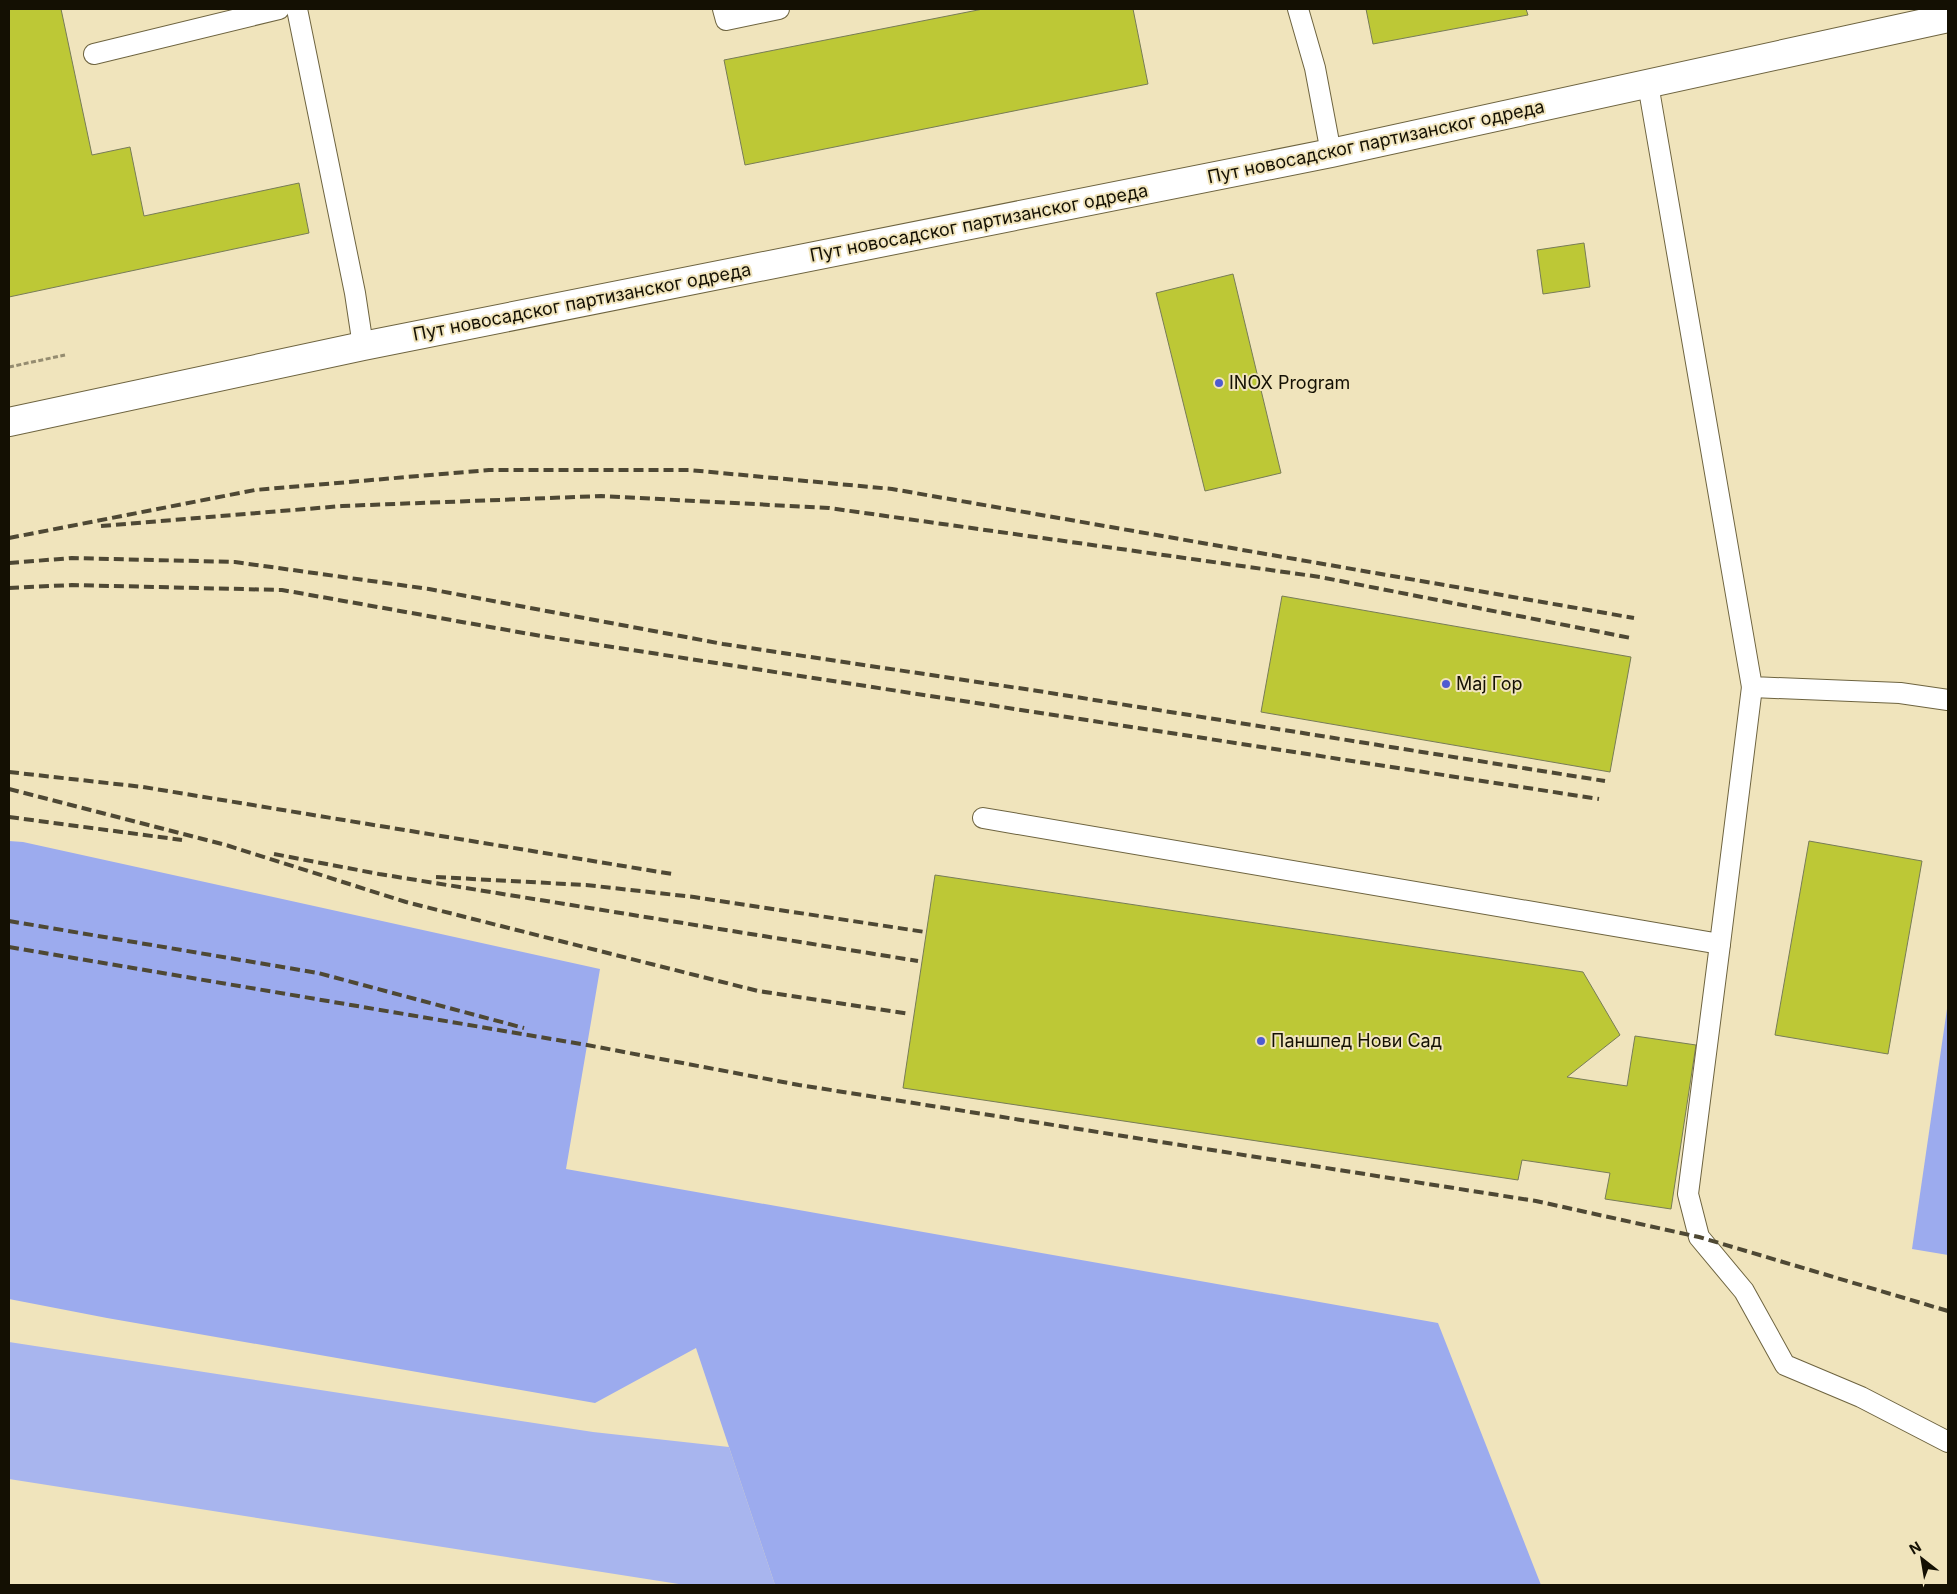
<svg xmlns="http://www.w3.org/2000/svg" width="1957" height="1594" font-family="Inter,sans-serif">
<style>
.green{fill:#a8b5ee}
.forest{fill:#9cabee}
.building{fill:#bdc836;stroke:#787c57}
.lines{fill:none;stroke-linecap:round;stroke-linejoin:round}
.lane-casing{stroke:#6e6440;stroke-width:22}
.secondary-casing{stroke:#6e6440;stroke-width:30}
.path{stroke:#958c70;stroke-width:3;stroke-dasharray:5 2.5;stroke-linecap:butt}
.lane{stroke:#fff;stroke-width:20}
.secondary{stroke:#fff;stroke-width:28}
.rail{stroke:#4e4834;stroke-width:4;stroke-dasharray:10 5;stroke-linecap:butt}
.poi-dot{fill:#4f5bd1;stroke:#f0e4bc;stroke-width:2}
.labels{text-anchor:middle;stroke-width:4;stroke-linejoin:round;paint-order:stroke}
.street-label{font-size:18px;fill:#141003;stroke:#f0e4bc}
.poi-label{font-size:18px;fill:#141003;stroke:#f0e4bc;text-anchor:start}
</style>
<rect width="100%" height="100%" fill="#f0e4bc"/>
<path class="green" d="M 9,1342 L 593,1432 L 729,1447 L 775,1585 L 685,1585 L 9,1479 Z"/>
<g class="forest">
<path d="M 9,841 L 23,842 L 600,969 L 566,1169 L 1438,1323 L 1541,1585 L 775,1585 L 696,1348 L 595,1403 L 107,1318 L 9,1299 Z"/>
<path d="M 1948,1002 L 1948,1255 L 1912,1249 Z"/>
</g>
<g class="building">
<path d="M 9,9 L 61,9 L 92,155 L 130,147 L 144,216 L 299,183 L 309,233 L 9,297 Z"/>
<path d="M 983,9 L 1133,9 L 1148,84 L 745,165 L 724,60 Z"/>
<path d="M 1366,9 L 1526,9 L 1528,15 L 1373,44 Z"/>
<path d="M 1584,243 L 1590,287 L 1543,294 L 1537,250 Z"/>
<path d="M 1233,274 L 1281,473 L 1205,491 L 1156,293 Z"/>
<path d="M 1282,596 L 1631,657 L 1610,772 L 1261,712 Z"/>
<path d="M 1809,841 L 1922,861 L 1888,1054 L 1775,1035 Z"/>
<path d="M 935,875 L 1583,972 L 1620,1035 L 1567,1077 L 1627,1086 L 1635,1036 L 1696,1045 L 1671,1209 L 1605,1199 L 1610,1173 L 1522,1160 L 1518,1180 L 903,1088 Z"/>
</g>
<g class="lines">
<g class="lane-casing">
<g id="lane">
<path d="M 297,9 L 355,293 L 363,346"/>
<path d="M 723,9 L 726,20 L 779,9"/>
<path d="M 1298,9 L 1315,68 L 1331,153"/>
<path d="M 94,54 L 279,9"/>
<path d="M 1648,84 L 1752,687 L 1900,693 L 1948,700"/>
<path d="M 983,818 L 1720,944 L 1752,687"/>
<path d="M 1720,944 L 1688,1194 L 1699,1237 L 1744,1291 L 1785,1365 L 1861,1397 L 1948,1442"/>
</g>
</g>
<g class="secondary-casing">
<path id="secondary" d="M 9,422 L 363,346 L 1331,153 L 1948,18"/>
</g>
<path class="path" d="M 9,367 L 65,355"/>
<use href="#lane" class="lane"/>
<use href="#secondary" class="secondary"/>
<g class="rail">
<path d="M 101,526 L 342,506 L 601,496 L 829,508 L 1320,577 L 1631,638"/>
<path d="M 9,538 L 255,490 L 489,470 L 689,470 L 892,489 L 1634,618"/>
<path d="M 9,563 L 72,558 L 235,562 L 429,589 L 723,644 L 1038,691 L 1605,781"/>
<path d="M 9,588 L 72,585 L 282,590 L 541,636 L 1599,799"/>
<path d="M 9,772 L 143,787 L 672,874"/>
<path d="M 9,789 L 226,845 L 406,902 L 758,991 L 910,1014"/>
<path d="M 9,817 L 182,840"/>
<path d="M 274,854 L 379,874 L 918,961"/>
<path d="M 436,877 L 586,885 L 694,897 L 925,932"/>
<path d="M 9,921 L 318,973 L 524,1028"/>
<path d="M 9,947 L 587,1045 L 799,1085 L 1536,1201 L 1699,1237 L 1948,1311"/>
</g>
</g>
<g class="poi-dot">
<circle cx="1219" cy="383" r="5"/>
<circle cx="1446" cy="684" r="5"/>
<circle cx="1261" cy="1041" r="5"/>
</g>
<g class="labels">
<g class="street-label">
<text transform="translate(1376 142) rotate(-12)" y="6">Пут новосадског партизанског одреда</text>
<text transform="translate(979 223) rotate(-11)" y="6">Пут новосадског партизанског одреда</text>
<text transform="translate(582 302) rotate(-11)" y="6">Пут новосадског партизанског одреда</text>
</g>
<g class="poi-label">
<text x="1229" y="389">INOX Program</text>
<text x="1456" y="690">Мај Гор</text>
<text x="1271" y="1047">Паншпед Нови Сад</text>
</g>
</g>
<rect width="1957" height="1594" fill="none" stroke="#141003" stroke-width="20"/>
<g transform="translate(1922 1559) rotate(329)" stroke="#f0e4bc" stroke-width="4" paint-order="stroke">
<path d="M0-4L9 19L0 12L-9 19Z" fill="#141003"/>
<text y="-8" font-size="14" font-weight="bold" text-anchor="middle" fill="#141003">N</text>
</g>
</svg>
